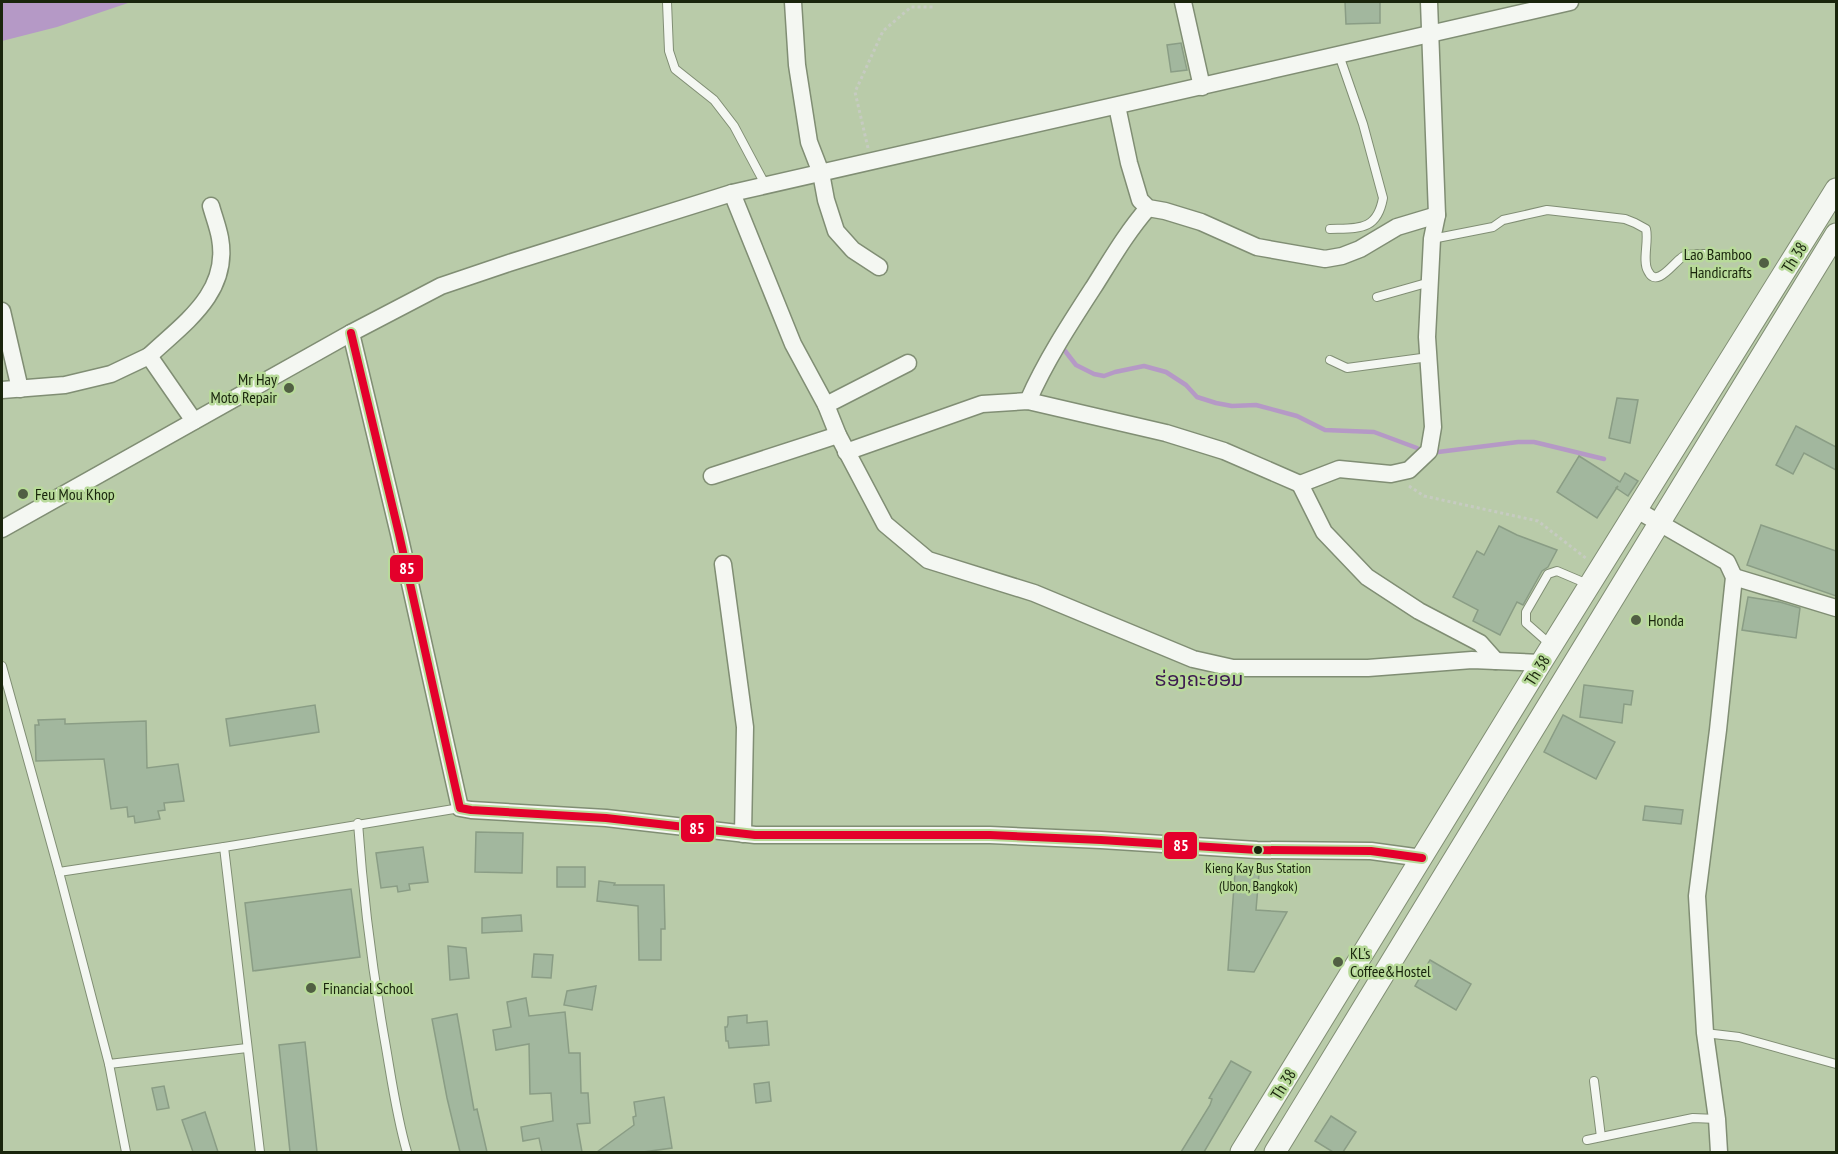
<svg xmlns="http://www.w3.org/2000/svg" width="1838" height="1154" font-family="'PT Sans Narrow','Noto Sans Lao',sans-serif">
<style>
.water{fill:#b599c6}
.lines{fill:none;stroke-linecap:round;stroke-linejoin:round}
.stream{stroke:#b599c6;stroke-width:4.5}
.building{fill:#a2b79e;stroke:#8a9d85;stroke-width:1.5}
.service-casing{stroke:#808e74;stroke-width:10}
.minor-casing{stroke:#808e74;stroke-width:19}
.tertiary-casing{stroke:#808e74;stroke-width:23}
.path{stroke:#c6cbc1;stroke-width:3;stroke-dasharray:3 3;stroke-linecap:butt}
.service{stroke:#f4f7f2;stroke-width:8}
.minor{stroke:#f4f7f2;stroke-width:16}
.tertiary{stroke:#f4f7f2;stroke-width:21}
.bus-1-casing{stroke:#b8da9a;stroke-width:12}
.bus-1{stroke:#e4002b;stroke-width:8}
.poi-dot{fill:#515f43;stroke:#b8da9a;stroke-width:2}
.bus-dot{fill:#19250c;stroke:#b8da9a;stroke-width:2}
.labels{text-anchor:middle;stroke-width:5;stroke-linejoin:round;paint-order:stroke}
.bus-label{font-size:14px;fill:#19250c;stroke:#b8da9a}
.poi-label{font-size:16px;fill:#19250c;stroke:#b8da9a;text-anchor:start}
.street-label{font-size:16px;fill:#19250c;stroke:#b8da9a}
.quarter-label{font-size:20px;fill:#3c1950;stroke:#b8da9a}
.line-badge{stroke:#b8da9a;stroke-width:2}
.badge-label{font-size:16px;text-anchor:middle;font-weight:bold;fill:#fff}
</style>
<rect width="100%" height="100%" fill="#b9cba9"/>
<path class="water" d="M 2,2 L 131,2 L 57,27 L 2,41 Z"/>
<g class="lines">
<g class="stream">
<path d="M 1062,347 L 1076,365 L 1094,374 L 1104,376 L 1115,372 L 1144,366 L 1166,372 L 1186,385 L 1197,397 L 1216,403 L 1232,406 L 1256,405 L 1297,416 L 1325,430 L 1374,432 L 1417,448"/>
<path d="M 1438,452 L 1518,442 L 1534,442 L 1604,459"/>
</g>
</g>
<g class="building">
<path d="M 1345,2 L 1380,2 L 1380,23 L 1346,24 Z"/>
<path d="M 1181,43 L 1187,70 L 1171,72 L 1167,45 Z"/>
<path d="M 1617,398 L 1638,400 L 1630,443 L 1609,438 Z"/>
<path d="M 1796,426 L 1836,447 L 1836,470 L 1804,453 L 1793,474 L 1776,465 Z"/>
<path d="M 1579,456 L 1620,482 L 1625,473 L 1638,481 L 1628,496 L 1616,488 L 1618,486 L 1597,518 L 1557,492 Z"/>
<path d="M 1761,525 L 1836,551 L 1836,596 L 1747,565 Z"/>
<path d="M 1499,526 L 1517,535 L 1557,550 L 1548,567 L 1542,571 L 1523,605 L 1517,602 L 1500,635 L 1473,621 L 1478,610 L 1453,597 L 1477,551 L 1484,555 Z"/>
<path d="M 1748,597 L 1780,602 L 1800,608 L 1796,638 L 1742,630 Z"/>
<path d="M 1584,685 L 1633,691 L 1631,705 L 1624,704 L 1622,723 L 1580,717 Z"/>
<path d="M 315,705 L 319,732 L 230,746 L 226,719 Z"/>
<path d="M 1563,715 L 1615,742 L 1596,779 L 1544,752 Z"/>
<path d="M 65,719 L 65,724 L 146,721 L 147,768 L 178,764 L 184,801 L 164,803 L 165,810 L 158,811 L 160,819 L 135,823 L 134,816 L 128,817 L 127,807 L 111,809 L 104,759 L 36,761 L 35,725 L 39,725 L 38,720 Z"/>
<path d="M 1645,806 L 1683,810 L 1681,824 L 1643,820 Z"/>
<path d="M 476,832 L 523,833 L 522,873 L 475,872 Z"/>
<path d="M 423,847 L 428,882 L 409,884 L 410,890 L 398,892 L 397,886 L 381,888 L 376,853 Z"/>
<rect x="557" y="867" width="28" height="20"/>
<path d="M 1235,872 L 1259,874 L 1256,910 L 1287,912 L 1254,972 L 1228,970 Z"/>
<path d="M 599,881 L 615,883 L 614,885 L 664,885 L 665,929 L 661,929 L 661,960 L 639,960 L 638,906 L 597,901 Z"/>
<path d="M 351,889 L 360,957 L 253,971 L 245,903 Z"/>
<path d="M 521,915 L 522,931 L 482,933 L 482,918 Z"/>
<path d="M 448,946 L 466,948 L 469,978 L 450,980 Z"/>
<path d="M 534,954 L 553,955 L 551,978 L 532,977 Z"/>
<path d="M 1430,960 L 1471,984 L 1456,1010 L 1415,986 Z"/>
<path d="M 596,986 L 592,1010 L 564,1005 L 567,991 Z"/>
<path d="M 526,998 L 529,1016 L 565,1012 L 569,1053 L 580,1053 L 581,1093 L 588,1093 L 590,1123 L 577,1124 L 582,1152 L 542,1152 L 539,1138 L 523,1141 L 521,1127 L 553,1121 L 551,1093 L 530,1094 L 529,1044 L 496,1050 L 493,1030 L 511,1027 L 507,1002 Z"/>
<path d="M 457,1014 L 474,1110 L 477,1109 L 487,1152 L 460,1152 L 447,1098 L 432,1019 Z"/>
<path d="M 747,1015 L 747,1023 L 767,1021 L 769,1045 L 729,1048 L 728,1041 L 726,1041 L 725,1027 L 727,1027 L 728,1024 L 728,1017 Z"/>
<path d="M 305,1042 L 317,1152 L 290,1152 L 279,1045 Z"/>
<path d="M 1231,1061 L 1251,1072 L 1204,1152 L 1181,1152 L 1210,1105 L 1212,1099 L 1209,1098 Z"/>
<path d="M 769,1082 L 771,1101 L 756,1103 L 754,1084 Z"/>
<path d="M 164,1086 L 169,1108 L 157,1110 L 152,1088 Z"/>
<path d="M 664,1097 L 672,1148 L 643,1152 L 597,1152 L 634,1125 L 633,1117 L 636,1116 L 634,1102 Z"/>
<path d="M 205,1112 L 218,1152 L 193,1152 L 182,1120 Z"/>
<path d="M 1331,1116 L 1356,1132 L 1343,1152 L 1333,1152 L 1315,1141 Z"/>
</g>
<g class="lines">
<g class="service-casing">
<g id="service">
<path d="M 667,2 L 669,51 L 675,69 L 714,100 L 734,126 L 766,186"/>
<path d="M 1330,229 C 1359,228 1377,231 1383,198 L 1363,124 L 1339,55"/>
<path d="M 1432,239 L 1493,227 L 1503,220 L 1547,210 L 1556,211 L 1625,219 L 1635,223 L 1646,229 C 1649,241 1642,261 1648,271 C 1657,290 1675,260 1684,256 C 1691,253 1700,254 1707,254"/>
<path d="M 1377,297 L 1430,282"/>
<path d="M 1330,360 L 1347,368 L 1429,357"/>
<path d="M 1551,645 L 1526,623 L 1526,612 L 1548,574 L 1557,571 L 1590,585"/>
<path d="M 2,666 L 59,872 L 109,1064 L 247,1048"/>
<path d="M 358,823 C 363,895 372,966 384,1036 C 391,1075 396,1115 407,1152"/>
<path d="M 59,872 L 224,847"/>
<path d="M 1705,1033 L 1739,1037 L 1836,1064"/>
<path d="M 109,1064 L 126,1152"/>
<path d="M 1594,1081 L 1601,1137"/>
<path d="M 1587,1140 L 1693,1118 L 1717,1119"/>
<path d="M 260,1152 L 224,847 L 460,808"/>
</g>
</g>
<g class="minor-casing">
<g id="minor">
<path d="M 793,2 L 797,65 L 809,142 L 821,173 L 826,200 L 836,231 L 853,250 L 879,267"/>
<path d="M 1183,2 L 1202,87"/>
<path d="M 1429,2 L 1437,215 L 1432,239 L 1427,337 L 1433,427 L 1429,451 L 1409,470 L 1391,474 L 1339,469 L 1300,484 L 1324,532 L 1367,577 L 1419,611 L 1480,643 L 1496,661"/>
<path d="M 1117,106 L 1129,163 L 1140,200 L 1148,208 L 1165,211 L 1201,222 L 1257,247 L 1325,259 L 1342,256 L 1360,249 L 1397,227 L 1437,215"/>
<path d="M 732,193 L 793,344 L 826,405 L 838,435 L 885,524 L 928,560 L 1034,593 L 1193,659 L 1233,668 L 1368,668 L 1472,660 L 1541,663"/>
<path d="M 2,311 L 20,389"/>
<path d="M 351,333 L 399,534 L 460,808 L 471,810 L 606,818 L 755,835 L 990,835 L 1101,840 L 1257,850 L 1371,851 L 1422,858"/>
<path d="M 149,356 C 184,323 230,293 220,238 C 218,227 214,217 211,206"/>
<path d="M 2,390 L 65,385 L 111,374 L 149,356 L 194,421"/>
<path d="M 1028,401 C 1046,360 1071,322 1095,285 C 1112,258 1127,232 1148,208"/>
<path d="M 826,405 L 908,363"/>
<path d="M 846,452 L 982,404 L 1028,401 L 1166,433 L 1224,451 L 1300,484"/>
<path d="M 712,476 L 838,435"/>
<path d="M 1637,510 L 1727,562 L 1734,577 L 1718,730 L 1697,896 L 1705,1033 L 1717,1119 L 1719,1152"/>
<path d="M 2,529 L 351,333 L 441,286 L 509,263 L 732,193 L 1570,2"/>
<path d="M 723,564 L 745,727 L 743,834"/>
<path d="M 1734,577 L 1836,608"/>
</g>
</g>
<g class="tertiary-casing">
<g id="tertiary">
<path d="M 1241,1152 L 1541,663 L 1836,189"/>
<path d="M 1275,1152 L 1836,234"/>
</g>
</g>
<g class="path">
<path d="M 868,148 L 855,92 L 883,31 L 911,7 L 934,7"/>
<path d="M 1409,486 L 1424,496 L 1538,521 L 1587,559"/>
</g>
<use href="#service" class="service"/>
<use href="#minor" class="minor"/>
<use href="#tertiary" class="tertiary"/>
<g class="bus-1-casing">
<path id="bus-1" d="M 351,333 L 399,534 L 460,808 L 471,810 L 606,818 L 755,835 L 990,835 L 1101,840 L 1257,850 L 1371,851 L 1422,858"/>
</g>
<use href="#bus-1" class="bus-1"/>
</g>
<g class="poi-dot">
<circle cx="1764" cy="263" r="6"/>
<circle cx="289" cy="388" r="6"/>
<circle cx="23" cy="494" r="6"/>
<circle cx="1636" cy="620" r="6"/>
<circle cx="1338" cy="962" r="6"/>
<circle cx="311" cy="988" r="6"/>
</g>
<circle class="bus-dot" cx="1258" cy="850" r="5"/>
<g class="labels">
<g class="bus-label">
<text x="1258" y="873">Kieng Kay Bus Station<tspan x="1258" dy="18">(Ubon, Bangkok)</tspan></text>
</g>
<g class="poi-label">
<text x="1752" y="260" text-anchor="end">Lao Bamboo<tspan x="1752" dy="18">Handicrafts</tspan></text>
<text x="277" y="385" text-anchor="end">Mr Hay<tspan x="277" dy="18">Moto Repair</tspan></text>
<text x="35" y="500">Feu Mou Khop</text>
<text x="1648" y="626">Honda</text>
<text x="1350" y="959">KL's<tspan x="1350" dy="18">Coffee&amp;Hostel</tspan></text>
<text x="323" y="994">Financial School</text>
</g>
<g class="street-label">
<text transform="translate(1794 257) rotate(-58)" y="6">Th 38</text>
<text transform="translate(1537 670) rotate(-58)" y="6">Th 38</text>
<text transform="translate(1283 1084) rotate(-58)" y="6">Th 38</text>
</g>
<g class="quarter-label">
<text x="1199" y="686">ຮ່ອງຄະຍອມ</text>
</g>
</g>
<g class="line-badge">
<rect x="389" y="554" width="35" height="29" rx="6" fill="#e4002b"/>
<rect x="680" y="814" width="35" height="29" rx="6" fill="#e4002b"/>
<rect x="1163" y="831" width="35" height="29" rx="6" fill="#e4002b"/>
</g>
<g class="badge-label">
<text x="407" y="574">85</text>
<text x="697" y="834">85</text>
<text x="1181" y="851">85</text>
</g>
<rect width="1838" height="1154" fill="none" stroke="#19250c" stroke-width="6"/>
</svg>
